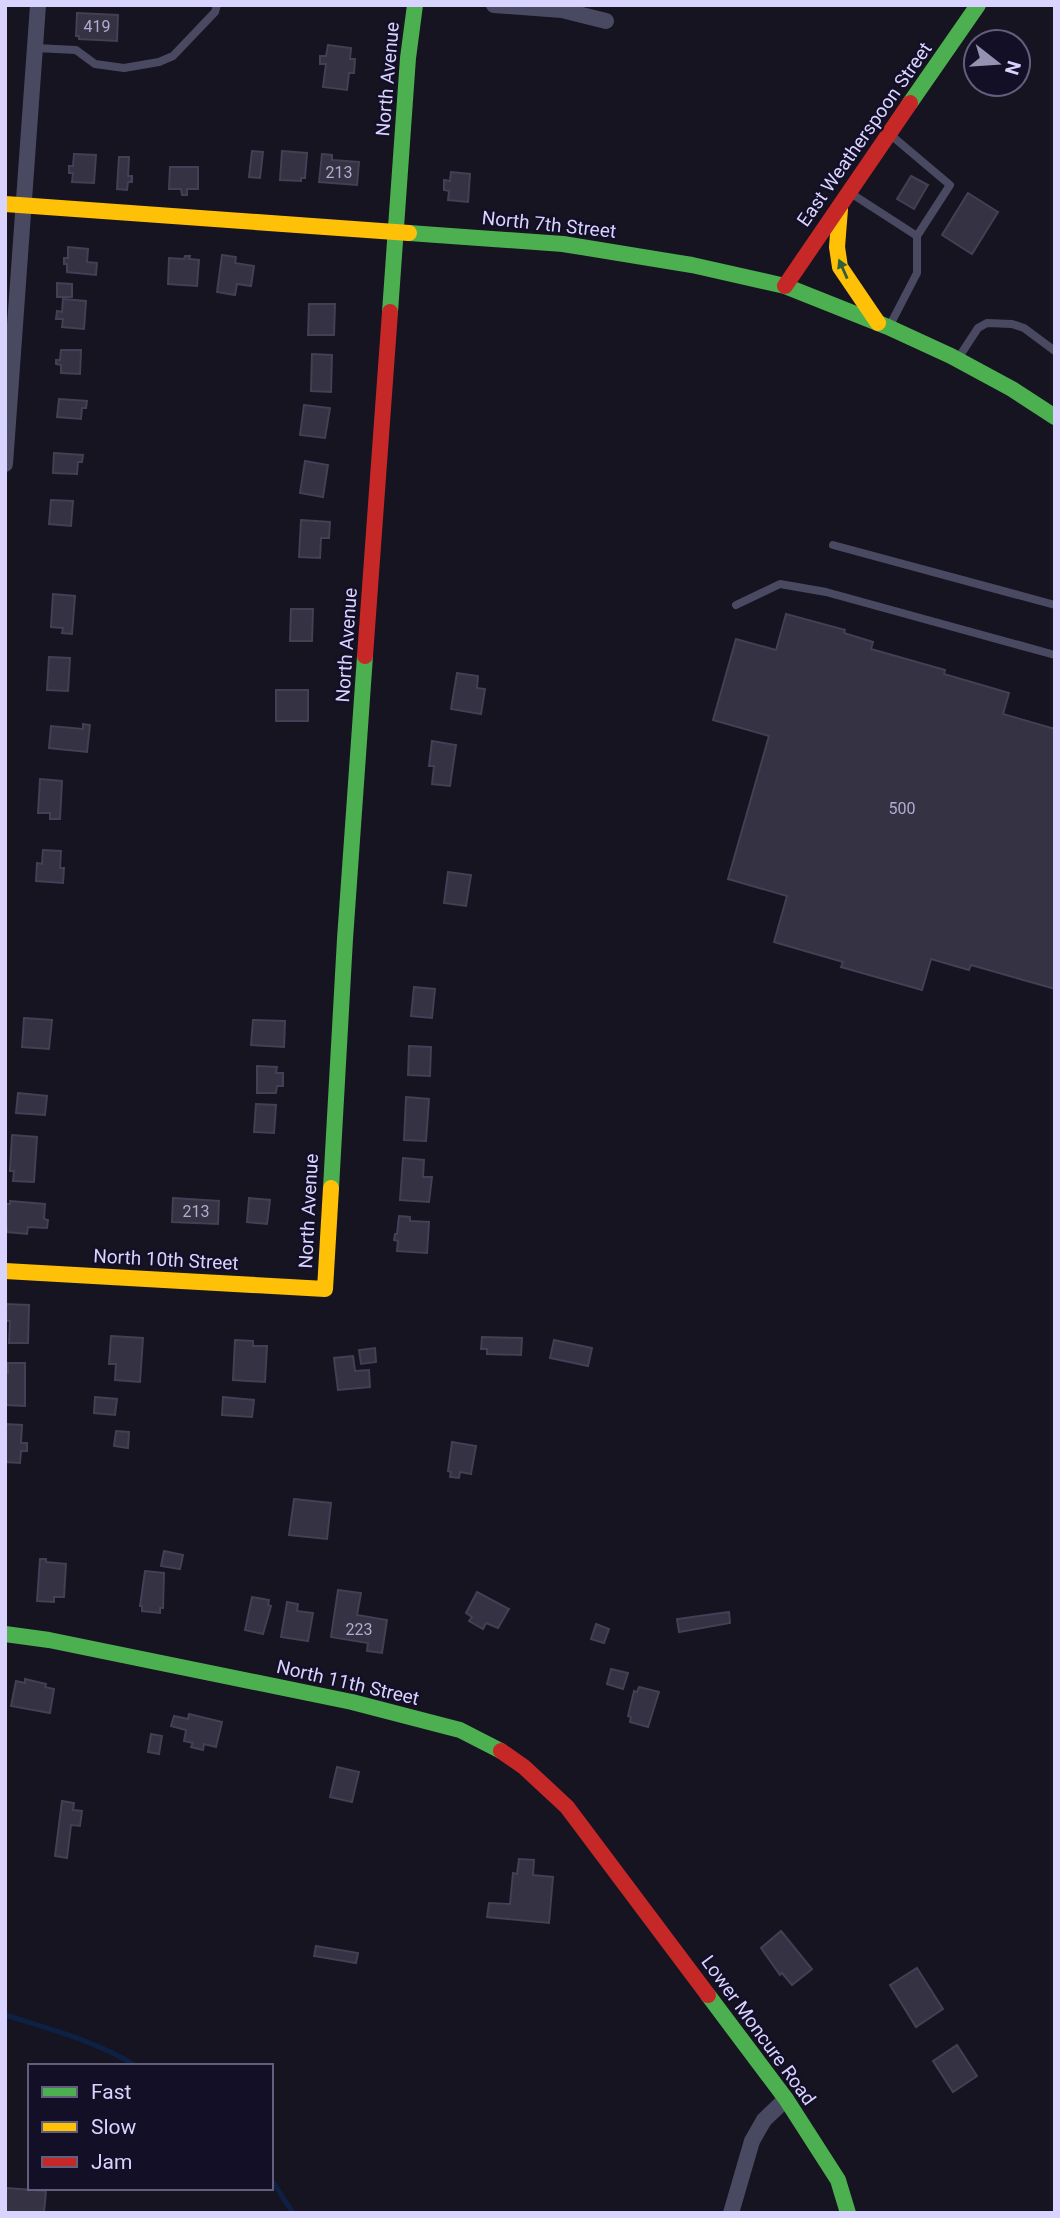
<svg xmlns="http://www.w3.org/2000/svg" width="1060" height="2218" font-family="Roboto,sans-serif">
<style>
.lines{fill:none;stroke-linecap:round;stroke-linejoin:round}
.stream{stroke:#0d2144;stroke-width:5}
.building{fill:#343243;stroke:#433f54;stroke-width:2}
.lane{stroke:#4a4962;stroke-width:8}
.street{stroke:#4a4962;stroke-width:16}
.fast{stroke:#4caf50;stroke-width:16}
.slow{stroke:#ffc107;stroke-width:16}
.jam{stroke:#c62828;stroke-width:16}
.oneway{fill:#305f3b}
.labels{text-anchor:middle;stroke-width:5;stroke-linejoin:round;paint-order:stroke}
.number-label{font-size:16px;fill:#b0acd0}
.street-label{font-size:19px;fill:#d9d4ff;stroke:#130f26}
</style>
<rect width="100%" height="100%" fill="#161421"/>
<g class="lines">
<g class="stream">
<path d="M 5,2015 C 50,2029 96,2041 136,2066"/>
<path d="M 271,2179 L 293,2213"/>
</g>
</g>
<g class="building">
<path d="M 77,13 L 118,15 L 117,41 L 79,39 L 79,36 L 76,36 Z"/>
<path d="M 328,45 L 351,48 L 350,59 L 355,59 L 354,73 L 349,73 L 347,90 L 323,87 L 326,64 L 320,64 L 320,56 L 326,56 Z"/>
<path d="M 252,151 L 263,152 L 260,178 L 249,177 Z"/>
<path d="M 282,151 L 307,153 L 305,178 L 301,178 L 301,181 L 280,180 Z"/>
<path d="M 74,154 L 96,155 L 94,183 L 72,182 L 73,173 L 69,173 L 69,166 L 73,166 Z"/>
<path d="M 322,154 L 332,155 L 332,160 L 359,162 L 357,185 L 319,182 Z"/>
<path d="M 119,157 L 129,157 L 128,176 L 132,176 L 132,182 L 128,182 L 127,190 L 117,189 Z"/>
<path d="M 170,167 L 198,167 L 198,189 L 187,189 L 187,195 L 182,195 L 181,189 L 169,189 Z"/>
<path d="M 451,172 L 470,174 L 468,202 L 448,200 L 449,191 L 444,190 L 444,180 L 450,181 Z"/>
<path d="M 911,176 L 928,185 L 914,209 L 897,199 Z"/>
<path d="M 968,193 L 998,212 L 972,254 L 942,235 Z"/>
<path d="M 68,247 L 88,249 L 87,262 L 97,263 L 96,275 L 67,272 L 67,264 L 64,264 L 64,258 L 68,258 Z"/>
<path d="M 222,255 L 236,257 L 235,263 L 254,266 L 251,286 L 237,284 L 235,295 L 217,292 Z"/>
<path d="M 185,256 L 190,256 L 189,259 L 199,260 L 197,286 L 168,284 L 169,258 L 184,259 Z"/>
<path d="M 57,283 L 72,284 L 72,297 L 57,297 Z"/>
<path d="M 63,299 L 86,301 L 84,329 L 62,327 L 63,319 L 56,319 L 57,311 L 62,312 Z"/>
<path d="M 309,304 L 335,304 L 334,335 L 308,335 Z"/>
<path d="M 61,350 L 81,350 L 80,374 L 61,373 L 61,365 L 56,364 L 56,360 L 60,360 Z"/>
<path d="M 312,354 L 332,355 L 331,392 L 311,391 Z"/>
<path d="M 59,399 L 87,401 L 86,408 L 82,408 L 81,419 L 57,417 Z"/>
<path d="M 304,405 L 330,408 L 325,438 L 300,435 Z"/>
<path d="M 54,453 L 83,455 L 82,462 L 78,462 L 77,474 L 53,473 Z"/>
<path d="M 305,461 L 328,465 L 323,497 L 300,493 Z"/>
<path d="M 51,500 L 73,501 L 71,526 L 49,524 Z"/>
<path d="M 301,520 L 330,522 L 329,538 L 321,538 L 320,558 L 299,557 Z"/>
<path d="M 53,594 L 75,596 L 72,634 L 62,633 L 63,628 L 51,627 Z"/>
<path d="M 291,609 L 313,609 L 312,641 L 290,641 Z"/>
<path d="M 786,614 L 845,630 L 844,633 L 873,642 L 871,649 L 945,670 L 944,674 L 1009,693 L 1003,714 L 1055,729 L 1055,989 L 971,965 L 969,970 L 931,959 L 922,990 L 841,967 L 843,962 L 774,942 L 787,896 L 728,879 L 769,736 L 713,720 L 736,639 L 776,650 Z"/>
<path d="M 49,657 L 70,658 L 68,691 L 47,690 Z"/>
<path d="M 457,673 L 478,676 L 477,688 L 485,689 L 481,714 L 451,709 Z"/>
<rect x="276" y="690" width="32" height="31"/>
<path d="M 83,724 L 90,725 L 87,752 L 49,748 L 51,726 L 83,729 Z"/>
<path d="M 432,741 L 456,745 L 450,786 L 432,784 L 434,766 L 429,766 Z"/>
<path d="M 40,779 L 62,781 L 60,819 L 50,819 L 50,813 L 38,813 Z"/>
<path d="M 43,850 L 61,851 L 60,868 L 64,868 L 63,883 L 36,881 L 37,863 L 42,864 Z"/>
<path d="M 448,872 L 471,875 L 466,906 L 444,903 Z"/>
<path d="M 414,987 L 435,989 L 432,1018 L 411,1016 Z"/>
<path d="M 24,1018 L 52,1020 L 49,1049 L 22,1047 Z"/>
<path d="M 253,1020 L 285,1021 L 284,1047 L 251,1045 Z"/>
<path d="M 409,1046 L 431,1047 L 430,1076 L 408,1075 Z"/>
<path d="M 257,1066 L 277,1067 L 276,1073 L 283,1073 L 283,1086 L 277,1086 L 276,1093 L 257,1093 Z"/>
<path d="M 18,1093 L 47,1096 L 45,1115 L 16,1113 Z"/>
<path d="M 406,1097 L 429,1099 L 426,1141 L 404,1140 Z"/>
<path d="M 256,1104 L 276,1105 L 274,1133 L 254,1132 Z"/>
<path d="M 12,1135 L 37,1137 L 34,1182 L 13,1181 L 14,1171 L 10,1171 Z"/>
<path d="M 403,1158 L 424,1160 L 423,1177 L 432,1177 L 429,1202 L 400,1200 Z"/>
<path d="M 173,1198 L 219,1201 L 218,1224 L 172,1222 Z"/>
<path d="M 249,1198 L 270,1200 L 267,1224 L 247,1222 Z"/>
<path d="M 10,1201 L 45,1204 L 44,1219 L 48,1220 L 47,1228 L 28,1227 L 27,1234 L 7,1232 L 5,1204 L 10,1204 Z"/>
<path d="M 399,1216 L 410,1217 L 410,1221 L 429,1222 L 427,1253 L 397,1251 L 398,1241 L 394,1240 L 395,1234 L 397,1234 Z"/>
<path d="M 5,1304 L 29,1305 L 28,1343 L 9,1343 L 10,1321 L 5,1321 Z"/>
<path d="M 111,1336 L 143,1338 L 140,1382 L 115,1380 L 116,1364 L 109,1364 Z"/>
<path d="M 482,1337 L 522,1338 L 521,1355 L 487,1354 L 487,1349 L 481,1349 Z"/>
<path d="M 235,1340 L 253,1341 L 253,1346 L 267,1346 L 265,1382 L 233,1380 Z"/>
<path d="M 554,1340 L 592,1348 L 588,1366 L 550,1358 Z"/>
<path d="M 375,1348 L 376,1362 L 361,1364 L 359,1350 Z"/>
<path d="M 353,1356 L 355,1371 L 369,1370 L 370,1387 L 338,1390 L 334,1358 Z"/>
<path d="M 8,1363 L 25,1363 L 25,1406 L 5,1405 L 5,1373 L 8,1373 Z"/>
<path d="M 95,1397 L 117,1399 L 115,1415 L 94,1413 Z"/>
<path d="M 223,1397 L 254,1400 L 252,1417 L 222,1415 Z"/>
<path d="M 5,1424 L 22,1425 L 21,1443 L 27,1443 L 27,1451 L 21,1451 L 20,1463 L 5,1462 Z"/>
<path d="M 116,1431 L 129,1432 L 128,1448 L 114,1446 Z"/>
<path d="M 452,1442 L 476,1446 L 471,1474 L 460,1472 L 459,1478 L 450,1477 L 451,1472 L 448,1471 Z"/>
<path d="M 294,1499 L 331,1503 L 327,1539 L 289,1535 Z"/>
<path d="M 164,1551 L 183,1555 L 180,1569 L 161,1566 Z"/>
<path d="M 40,1559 L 46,1559 L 46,1562 L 66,1564 L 64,1597 L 54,1597 L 54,1602 L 37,1601 Z"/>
<path d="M 145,1571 L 164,1573 L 163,1608 L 160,1608 L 160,1613 L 142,1611 L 142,1606 L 140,1606 Z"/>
<path d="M 338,1590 L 361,1593 L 357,1615 L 387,1620 L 382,1653 L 367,1651 L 368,1643 L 331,1637 Z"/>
<path d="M 477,1592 L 509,1609 L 498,1628 L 486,1623 L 483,1629 L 469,1621 L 472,1617 L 466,1613 Z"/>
<path d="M 252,1597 L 269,1600 L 268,1605 L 271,1606 L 263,1634 L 245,1630 Z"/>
<path d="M 287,1602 L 298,1604 L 297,1611 L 313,1613 L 308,1641 L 281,1637 Z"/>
<path d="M 729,1612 L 730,1623 L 679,1632 L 677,1619 Z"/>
<path d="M 596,1624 L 609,1629 L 604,1643 L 591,1639 Z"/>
<path d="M 611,1669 L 628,1673 L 623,1689 L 607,1684 Z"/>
<path d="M 25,1679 L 46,1684 L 45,1687 L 54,1689 L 50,1713 L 11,1706 L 16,1681 L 25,1683 Z"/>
<path d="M 639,1687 L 659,1692 L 648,1727 L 630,1722 L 631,1717 L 628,1716 L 634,1691 L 637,1692 Z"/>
<path d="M 189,1714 L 222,1722 L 216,1747 L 204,1744 L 203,1750 L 191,1747 L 193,1743 L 184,1741 L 186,1730 L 171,1726 L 174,1716 L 188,1719 Z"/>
<path d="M 151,1734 L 162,1736 L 159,1754 L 148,1752 Z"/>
<path d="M 337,1767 L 359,1772 L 352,1802 L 330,1797 Z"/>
<path d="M 62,1801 L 74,1803 L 73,1810 L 82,1811 L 80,1826 L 71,1825 L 67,1858 L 55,1856 Z"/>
<path d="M 519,1859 L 534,1860 L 533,1875 L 553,1877 L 549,1923 L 487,1917 L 489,1903 L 510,1904 L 513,1873 L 517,1874 Z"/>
<path d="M 781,1931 L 812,1969 L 792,1985 L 782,1973 L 780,1975 L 761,1948 Z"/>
<path d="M 316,1946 L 358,1953 L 356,1963 L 314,1956 Z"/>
<path d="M 917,1968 L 943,2009 L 916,2027 L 890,1985 Z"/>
<path d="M 957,2045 L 977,2076 L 953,2092 L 933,2061 Z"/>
<path d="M 6,2188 L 46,2191 L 44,2213 L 5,2213 Z"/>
</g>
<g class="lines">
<g class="lane">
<path d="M 35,48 L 76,50 L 95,64 L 124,68 L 159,62 L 173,56 L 215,12 L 217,5"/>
<path d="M 852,194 L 917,236"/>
<path d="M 890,325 L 917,273 L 917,236 L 950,185 L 892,136"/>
<path d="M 959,357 L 978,328 L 987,323 L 1012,324 L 1024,328 L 1055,351"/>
<path d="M 833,545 L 1055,605"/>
<path d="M 736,605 L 780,584 L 826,592 L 1055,655"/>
</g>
<g class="street">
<path d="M 494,5 L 562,10 L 606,21"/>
<path d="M 5,464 L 38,5"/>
<path d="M 731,2213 L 752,2141 L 764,2120 L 786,2099"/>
</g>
<g class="fast">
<path d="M 910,103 L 978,5"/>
<path d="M 409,233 L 563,244 L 692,265 L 785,286 L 888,327 L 951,356 L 1012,389 L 1055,417"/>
<path d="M 390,312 L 408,58 L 415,5"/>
<path d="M 331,1188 L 345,939 L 365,656"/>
<path d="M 5,1634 L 49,1640 L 352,1702 L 460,1730 L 501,1751"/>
<path d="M 708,1995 L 786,2099 L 838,2180 L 848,2213"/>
</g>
<g class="slow">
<path d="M 5,204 L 409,233"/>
<path d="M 840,209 L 837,247 L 840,267 L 878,323"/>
<path d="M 5,1271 L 325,1289 L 331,1188"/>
</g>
<g class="jam">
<path d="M 785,286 L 910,103"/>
<path d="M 365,656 L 390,312"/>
<path d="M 501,1751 L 524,1767 L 567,1807 L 708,1995"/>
</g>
</g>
<defs><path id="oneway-solid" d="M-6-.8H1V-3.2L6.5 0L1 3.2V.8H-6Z" transform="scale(1.75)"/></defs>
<use class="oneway" href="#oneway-solid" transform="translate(843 269) rotate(-114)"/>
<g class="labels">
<g class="number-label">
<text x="97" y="32">419</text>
<text x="339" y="178">213</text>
<text x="902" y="814">500</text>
<text x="196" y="1217">213</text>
<text x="359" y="1635">223</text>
</g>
<g class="street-label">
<text transform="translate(387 79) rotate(-85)" y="7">North Avenue</text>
<text transform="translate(864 134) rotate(-55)" y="7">East Weatherspoon Street</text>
<text transform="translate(549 224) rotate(6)" y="7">North 7th Street</text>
<text transform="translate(346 645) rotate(-86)" y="7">North Avenue</text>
<text transform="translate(308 1211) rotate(-87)" y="7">North Avenue</text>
<text transform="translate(166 1259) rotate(3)" y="7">North 10th Street</text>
<text transform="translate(348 1682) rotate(13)" y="7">North 11th Street</text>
<text transform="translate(759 2030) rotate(54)" y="7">Lower Moncure Road</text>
</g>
</g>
<rect width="1060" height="2218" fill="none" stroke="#d9d4ff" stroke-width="14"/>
<rect x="28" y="2064" width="245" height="126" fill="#130f26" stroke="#625e7d" stroke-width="2"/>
<rect x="42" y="2087" width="35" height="10" fill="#4caf50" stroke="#625e7d" stroke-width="2"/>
<text x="91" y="2099" font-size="21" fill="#d9d4ff">Fast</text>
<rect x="42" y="2122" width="35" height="10" fill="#ffc107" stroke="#625e7d" stroke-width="2"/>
<text x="91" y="2134" font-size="21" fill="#d9d4ff">Slow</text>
<rect x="42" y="2157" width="35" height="10" fill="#c62828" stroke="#625e7d" stroke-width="2"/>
<text x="91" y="2169" font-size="21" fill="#d9d4ff">Jam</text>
<g transform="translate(997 63) rotate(107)"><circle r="33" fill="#130f26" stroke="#625e7d" stroke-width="2"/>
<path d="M0-5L12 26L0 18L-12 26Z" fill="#9591b1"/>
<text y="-10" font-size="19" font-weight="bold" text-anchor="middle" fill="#d9d4ff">N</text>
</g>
</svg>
